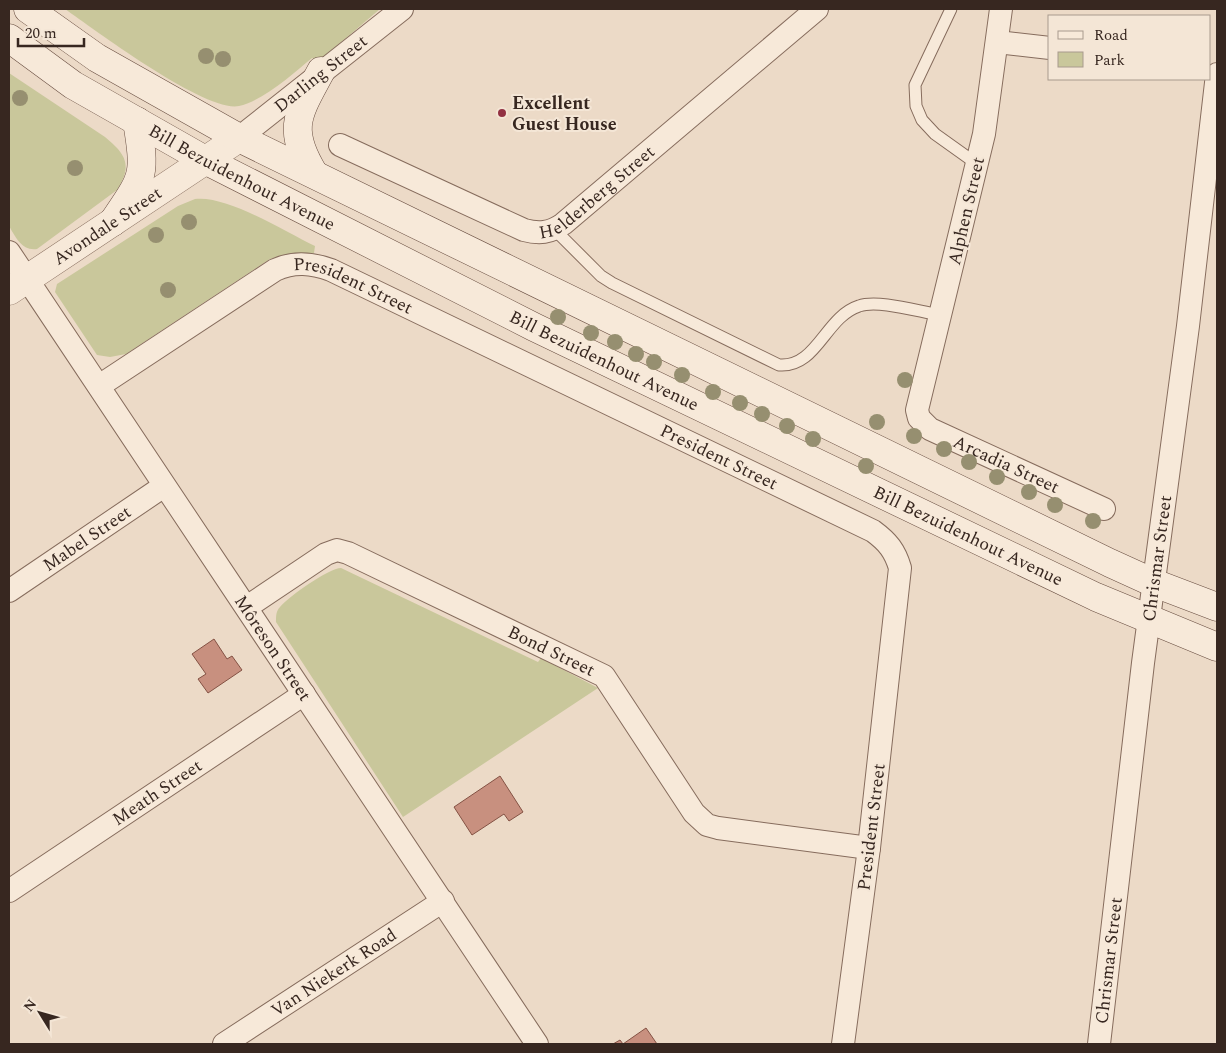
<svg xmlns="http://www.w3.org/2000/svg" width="1226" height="1053" font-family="Spectral,serif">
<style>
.green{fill:#c9c79b}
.building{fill:#c8907f;stroke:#845244}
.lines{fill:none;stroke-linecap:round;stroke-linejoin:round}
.service-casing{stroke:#866c5d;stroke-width:13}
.minor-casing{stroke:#866c5d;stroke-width:24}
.tertiary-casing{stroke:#866c5d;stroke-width:29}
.secondary-casing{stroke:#684d40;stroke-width:29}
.service{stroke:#f7e9d9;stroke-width:11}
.minor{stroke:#f7e9d9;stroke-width:22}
.tertiary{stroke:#f7e9d9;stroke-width:28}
.secondary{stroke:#f7e9d9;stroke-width:28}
.tree{fill:#968f70}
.poi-dot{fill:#923142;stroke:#f4e6d6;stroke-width:2}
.labels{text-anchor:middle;stroke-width:4;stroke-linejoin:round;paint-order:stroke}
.street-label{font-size:18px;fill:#372720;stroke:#f4e6d6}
.poi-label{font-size:18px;font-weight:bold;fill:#372720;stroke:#f4e6d6;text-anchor:start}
</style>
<rect width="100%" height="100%" fill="#ecdac7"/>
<g class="green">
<path d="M 65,9 L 380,9 L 318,62 L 312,58 C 294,73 263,101 239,106 C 206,113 95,30 65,9 Z"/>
<path d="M 9,73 L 105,137 C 126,154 133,166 117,190 L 37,249 C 22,251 16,238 9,226 Z"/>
<path d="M 195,199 C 227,195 284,231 315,246 L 314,253 L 292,253 L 270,259 L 126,354 L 110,357 L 97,355 L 55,292 L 57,284 L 178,206 Z"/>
<path d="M 341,568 L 538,662 L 541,658 L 598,688 L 403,817 L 276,622 C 276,616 276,611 280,607 C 288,597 329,568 341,568 Z"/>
</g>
<g class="building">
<path d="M 214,639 L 227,659 L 232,656 L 242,670 L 208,693 L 198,679 L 206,674 L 192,654 Z"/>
<path d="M 500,776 L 523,812 L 509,821 L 504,814 L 472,835 L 454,807 Z"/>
<path d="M 646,1028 L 657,1044 L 613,1044 L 620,1040 L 623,1044 Z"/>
</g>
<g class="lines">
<g class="service-casing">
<g id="service">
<path d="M 951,9 L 915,85 L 916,106 L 922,120 L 935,134 L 977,164"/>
<path d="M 555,230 L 601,276 L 612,283 L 779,365 C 817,368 825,317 859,306 C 878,299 920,312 940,315"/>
</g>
</g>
<g class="minor-casing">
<g id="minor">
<path id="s1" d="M 1001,9 L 984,134 L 917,410 L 919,418 L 930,429 L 1104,509"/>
<path d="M 997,42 L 1050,48"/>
<path id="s2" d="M 239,138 L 402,9"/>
<path id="s3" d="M 340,145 L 524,230 C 539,234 550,233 563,224 L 817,9"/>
<path id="s4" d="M 9,252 L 537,1044"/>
<path id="s5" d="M 99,386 L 275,270 C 294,261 312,263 331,270 L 873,531 C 888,542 895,551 900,568 L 869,848 L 843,1044"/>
<path id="s6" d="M 9,591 L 164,486"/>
<path id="s7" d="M 247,607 L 326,554 L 337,550 L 348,553 L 604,676 L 694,813 L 707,825 L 718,828 L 869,848"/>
<path id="s8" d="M 9,891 L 304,694"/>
<path id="s9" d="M 224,1044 L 443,901"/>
<path id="s10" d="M 1099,1044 L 1143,663 L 1188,326 L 1217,74"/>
</g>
</g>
<g class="tertiary-casing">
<g id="tertiary">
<path id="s11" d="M 9,291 L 239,138"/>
</g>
</g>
<g class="secondary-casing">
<g id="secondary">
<path d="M 28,9 L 97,58 L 239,138 L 1110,563 L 1154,583 L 1217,607"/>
<path id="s12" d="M 9,38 L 73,85 L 205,160 L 534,327 L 1096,597 L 1217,647"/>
<path d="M 314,174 C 286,128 298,114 321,71"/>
<path d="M 113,222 C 144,176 146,177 137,121"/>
</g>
</g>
<use href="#service" class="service"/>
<use href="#minor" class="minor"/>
<use href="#tertiary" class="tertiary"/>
<use href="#secondary" class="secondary"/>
</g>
<g class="tree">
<circle cx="206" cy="56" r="8"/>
<circle cx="223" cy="59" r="8"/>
<circle cx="20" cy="98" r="8"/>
<circle cx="75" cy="168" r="8"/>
<circle cx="189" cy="222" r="8"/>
<circle cx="156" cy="235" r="8"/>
<circle cx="168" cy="290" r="8"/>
<circle cx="558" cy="317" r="8"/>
<circle cx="591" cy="333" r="8"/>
<circle cx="615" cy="342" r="8"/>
<circle cx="636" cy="354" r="8"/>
<circle cx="654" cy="362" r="8"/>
<circle cx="682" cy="375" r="8"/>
<circle cx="905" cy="380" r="8"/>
<circle cx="713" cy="392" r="8"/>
<circle cx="740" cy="403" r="8"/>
<circle cx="762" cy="414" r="8"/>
<circle cx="877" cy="422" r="8"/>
<circle cx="787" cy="426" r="8"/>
<circle cx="914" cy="436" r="8"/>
<circle cx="813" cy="439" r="8"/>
<circle cx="944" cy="449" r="8"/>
<circle cx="969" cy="462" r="8"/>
<circle cx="866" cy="466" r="8"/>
<circle cx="997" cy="477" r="8"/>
<circle cx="1029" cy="492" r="8"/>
<circle cx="1055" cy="505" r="8"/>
<circle cx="1093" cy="521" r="8"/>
</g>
<circle class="poi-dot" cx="502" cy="113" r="5"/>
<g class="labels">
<g class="street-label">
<text dy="6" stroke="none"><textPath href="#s2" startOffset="104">Darling Street</textPath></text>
<text dy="6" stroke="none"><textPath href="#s12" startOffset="272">Bill Bezuidenhout Avenue</textPath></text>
<text dy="6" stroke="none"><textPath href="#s3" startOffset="289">Helderberg Street</textPath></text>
<text transform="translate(966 211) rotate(-77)" y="6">Alphen Street</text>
<text dy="6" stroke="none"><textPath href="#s11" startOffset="118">Avondale Street</textPath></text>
<text dy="6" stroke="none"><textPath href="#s5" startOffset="294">President Street</textPath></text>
<text dy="6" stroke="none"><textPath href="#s12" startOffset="678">Bill Bezuidenhout Avenue</textPath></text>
<text dy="6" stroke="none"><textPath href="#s5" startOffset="699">President Street</textPath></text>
<text dy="6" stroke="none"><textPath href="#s1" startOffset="518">Arcadia Street</textPath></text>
<text dy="6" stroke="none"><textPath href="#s12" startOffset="1082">Bill Bezuidenhout Avenue</textPath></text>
<text dy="6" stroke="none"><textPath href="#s6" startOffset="94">Mabel Street</textPath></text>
<text dy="6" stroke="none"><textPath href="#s10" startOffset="489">Chrismar Street</textPath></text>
<text dy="6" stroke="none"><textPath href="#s4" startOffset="476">Môreson Street</textPath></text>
<text dy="6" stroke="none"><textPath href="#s7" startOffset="344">Bond Street</textPath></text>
<text dy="6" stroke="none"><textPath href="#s8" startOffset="178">Meath Street</textPath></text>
<text transform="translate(871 827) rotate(-83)" y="6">President Street</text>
<text dy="6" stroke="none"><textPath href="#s10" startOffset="84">Chrismar Street</textPath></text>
<text dy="6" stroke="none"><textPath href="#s9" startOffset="131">Van Niekerk Road</textPath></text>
</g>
<g class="poi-label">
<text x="512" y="109">Excellent<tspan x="512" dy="21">Guest House</tspan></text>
</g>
</g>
<rect width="1226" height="1053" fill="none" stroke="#372720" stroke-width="20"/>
<rect x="1048" y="15" width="162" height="65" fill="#f4e6d6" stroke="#a89a8d"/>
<rect x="1058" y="31" width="25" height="8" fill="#f7e9d9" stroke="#a89a8d"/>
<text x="1094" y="40" font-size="15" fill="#372720">Road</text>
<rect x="1058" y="52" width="25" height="15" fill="#c9c79b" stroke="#a89a8d"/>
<text x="1094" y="65" font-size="15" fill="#372720">Park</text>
<g transform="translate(40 1013) rotate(307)" stroke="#f4e6d6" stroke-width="4" paint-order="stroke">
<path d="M0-4L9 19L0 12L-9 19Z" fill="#372720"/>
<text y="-8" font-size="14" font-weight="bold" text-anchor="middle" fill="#372720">N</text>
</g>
<path d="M18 38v8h66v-8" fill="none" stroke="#372720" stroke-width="2.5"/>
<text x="25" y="38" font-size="15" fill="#372720" stroke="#f4e6d6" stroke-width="4" paint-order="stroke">20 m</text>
</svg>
